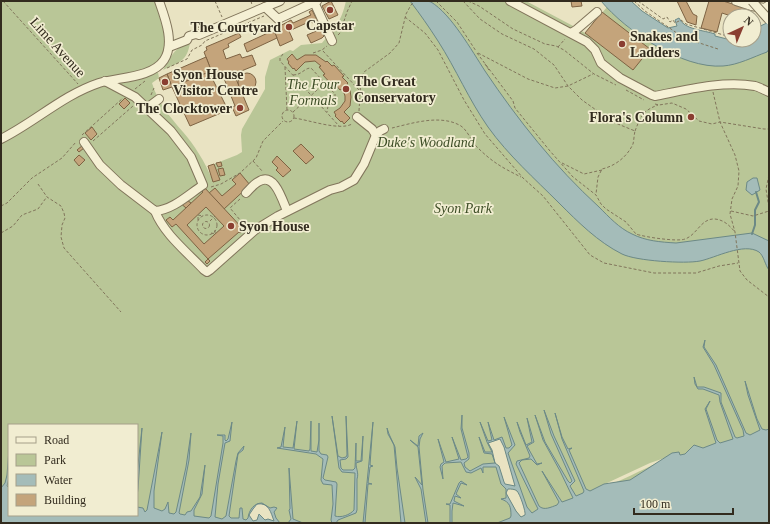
<svg xmlns="http://www.w3.org/2000/svg" width="770" height="524" font-family="'Times New Roman',serif">
<style>
.green{fill:#b9c697;fill-rule:evenodd}
.water{fill:#a4bcb9;stroke:#6c8986;fill-rule:evenodd}
.lines{fill:none;stroke-linecap:round;stroke-linejoin:round}
.stream{stroke:#6c8986;stroke-width:2}
.building{fill:#c4a47b;stroke:#7e6343;fill-rule:evenodd}
.minor-casing{stroke:#81755b;stroke-width:10}
.path{stroke:#81755b;stroke-width:1;stroke-dasharray:3 2;stroke-linecap:butt}
.minor{stroke:#f5f0d4;stroke-width:8}
.minor-bridge-casing{stroke:#81755b;stroke-width:10;stroke-linecap:butt}
.minor-bridge{stroke:#f5f0d4;stroke-width:8}
.poi-dot{fill:#8a3e31;stroke:#f1edd1;stroke-width:1.5}
.labels{text-anchor:middle;stroke-width:3.5;stroke-linejoin:round;paint-order:stroke}
.poi-label{font-size:14px;font-weight:bold;fill:#322b1e;stroke:#f1edd1;text-anchor:start}
.street-label{font-size:14px;fill:#322b1e;stroke:#f1edd1}
.park-label{font-size:14px;font-style:italic;fill:#3d4d26;stroke:#f1edd1}
</style>
<rect width="100%" height="100%" fill="#e9e3c2"/>
<g class="green">
<path d="M 1,1 L 155,1 L 164,32 L 165,49 L 154,74 L 158,72 L 159,78 L 152,83 C 158,103 170,117 183,132 C 195,146 205,162 212,179 L 219,177 L 214,164 L 237,155 L 242,152 L 241,135 L 242,129 L 265,89 L 265,77 L 270,60 L 290,50 L 293,51 L 301,45 L 322,43 C 336,27 341,22 346,1 L 526,1 L 575,27 L 585,33 L 607,7 L 630,29 L 666,51 L 767,52 L 769,49 L 769,442 L 555,523 L 65,523 L 137,515 L 137,425 L 9,425 L 9,511 L 1,509 ZM 500,439 L 504,447 L 515,486 L 505,484 L 504,482 L 499,466 L 495,463 L 492,450 L 489,443 ZM 679,453 L 680,455 C 657,461 636,474 614,483 C 607,486 599,488 592,490 L 650,463 ZM 507,489 C 511,489 514,489 517,491 C 520,494 526,511 525,515 L 521,517 L 516,511 L 506,493 ZM 257,504 C 270,503 271,512 274,521 L 268,519 L 265,520 L 259,514 L 257,520 L 253,521 L 249,515 L 253,509 Z"/>
<path d="M 190,43 C 187,62 178,63 163,70 C 170,58 175,46 190,43 Z"/>
</g>
<g class="water">
<path d="M 389,1 C 397,1 426,0 431,2 C 451,14 472,51 485,71 C 518,120 555,167 599,207 C 609,217 619,228 632,234 C 646,241 660,242 676,243 L 752,233 L 769,241 L 769,270 C 765,265 764,256 759,252 C 744,242 715,258 700,261 C 685,264 636,261 622,254 C 598,242 578,222 559,203 C 535,179 508,155 488,127 C 469,100 456,69 438,41 C 429,27 420,14 410,1 Z"/>
<path d="M 601,1 L 631,1 L 642,11 L 668,28 L 677,26 L 675,20 L 679,18 C 684,30 704,30 715,34 L 715,36 L 727,39 L 730,38 L 730,40 L 754,40 L 754,29 L 769,22 L 769,49 L 767,52 C 753,57 738,65 723,66 C 682,69 626,31 601,1 Z"/>
<path d="M 753,178 L 757,178 L 760,190 L 752,195 L 746,190 L 747,182 Z"/>
<path d="M 705,340 L 704,347 L 716,365 L 746,433 L 750,435 L 760,430 L 748,395 L 745,381 L 757,419 L 762,429 L 766,430 L 769,429 L 769,523 L 497,523 L 510,518 L 511,516 C 511,507 510,502 501,499 L 506,498 L 506,489 L 501,484 L 496,467 L 483,467 L 483,473 L 481,468 L 471,473 L 466,472 L 461,462 L 445,463 L 442,466 L 443,479 L 440,467 L 441,464 L 444,462 L 438,439 L 446,462 L 459,459 L 452,437 L 461,460 L 466,459 L 468,457 L 461,429 L 462,415 L 462,428 L 469,453 L 469,459 L 464,463 L 465,467 L 470,471 L 483,464 L 495,463 L 492,454 L 484,453 L 479,437 L 485,452 L 492,452 L 487,442 L 480,422 L 488,441 L 492,440 L 488,422 L 494,440 L 502,437 L 506,448 L 509,448 L 512,445 L 504,417 L 515,445 L 508,453 L 527,507 L 532,513 L 538,509 L 516,464 L 517,461 L 529,458 L 530,456 L 520,432 L 517,422 L 526,445 L 532,442 L 527,418 L 534,442 L 527,446 L 537,464 L 542,463 L 537,465 L 531,459 L 522,460 L 519,463 L 539,506 C 544,511 551,507 557,505 L 559,502 L 542,471 L 562,502 L 573,498 L 560,471 L 543,440 L 535,415 L 545,442 L 568,481 L 570,483 L 572,481 L 551,434 L 544,410 L 554,436 L 575,481 L 570,486 L 576,496 L 583,493 L 584,491 L 562,439 L 555,413 L 562,437 L 568,449 L 572,448 L 569,450 L 586,489 L 590,491 L 604,484 L 630,480 L 672,453 L 679,452 L 680,455 L 685,454 L 694,445 L 703,448 L 716,443 L 705,409 L 710,401 L 706,409 L 717,440 L 720,443 L 733,439 L 720,402 L 719,395 L 703,389 L 698,389 L 695,384 L 694,377 L 697,387 L 704,387 L 721,393 L 721,402 L 735,437 L 737,438 L 744,436 L 743,430 L 714,365 L 703,347 ZM 500,439 L 504,447 L 515,486 L 505,484 L 504,482 L 499,466 L 495,463 L 492,450 L 488,443 ZM 508,489 C 511,489 515,489 517,491 C 520,494 526,512 525,515 L 521,517 L 516,511 L 506,493 Z"/>
<path d="M 332,416 L 338,456 L 342,458 L 346,457 L 347,455 L 346,416 L 348,457 L 346,459 L 340,460 L 341,468 L 343,470 L 353,470 L 355,468 L 356,443 L 356,461 L 361,461 L 363,436 L 362,461 L 356,463 C 356,469 359,473 357,479 L 357,510 L 356,513 L 338,520 L 336,523 L 332,523 L 331,520 L 333,504 L 332,485 L 323,484 L 321,480 L 323,459 L 316,454 L 277,448 L 281,447 L 285,427 L 283,447 L 293,448 L 297,421 L 294,449 L 309,451 L 310,449 L 311,421 L 311,451 L 317,452 L 319,440 L 319,423 L 319,451 L 321,454 L 327,455 L 328,457 L 323,478 L 325,480 L 336,482 L 337,484 L 335,516 C 341,518 350,515 354,510 L 355,473 L 342,472 L 339,468 Z"/>
<path d="M 232,422 L 230,441 L 225,443 L 218,484 L 215,517 L 222,519 L 226,516 L 236,461 L 238,453 L 244,446 L 243,450 L 238,454 L 229,516 L 231,518 L 239,518 L 240,508 L 242,508 L 243,519 L 246,520 L 248,518 C 249,510 254,503 262,503 L 270,508 L 274,507 L 277,508 L 274,512 L 276,518 L 280,523 L 1,523 L 1,488 L 5,483 L 7,475 L 9,449 L 9,478 L 7,486 L 9,488 L 9,515 L 137,515 L 137,507 L 143,508 L 145,512 L 147,510 L 162,432 L 154,491 L 154,508 L 162,511 L 165,509 L 168,502 L 169,513 L 174,514 L 176,512 L 186,467 L 191,433 L 189,460 L 179,513 L 180,514 L 185,515 L 187,512 L 191,511 L 200,497 L 205,465 L 202,494 L 194,510 L 194,516 L 209,518 L 211,516 L 212,510 L 223,443 L 223,436 L 217,435 L 225,435 L 225,440 L 226,441 L 228,439 ZM 257,504 C 269,502 271,513 274,521 L 268,519 L 265,520 L 259,514 L 257,520 L 253,521 L 249,515 L 253,509 Z"/>
<path d="M 373,422 L 370,465 L 373,466 L 370,467 L 368,483 L 372,484 L 368,484 L 365,523 L 363,523 Z"/>
<path d="M 142,428 L 138,489 L 137,496 L 137,474 Z"/>
<path d="M 387,428 L 389,434 L 395,447 L 397,468 L 405,523 L 401,523 L 394,445 L 388,434 Z"/>
<path d="M 423,433 L 420,439 L 419,447 L 423,490 L 428,523 L 426,523 L 421,489 L 415,477 L 422,485 L 418,447 L 410,440 L 418,446 L 419,436 Z"/>
<path d="M 289,468 L 293,519 L 303,523 L 288,523 L 291,519 L 289,510 L 290,509 Z"/>
<path d="M 461,481 L 467,485 L 461,483 L 456,494 L 461,498 L 455,496 L 454,501 L 464,506 L 453,503 L 452,511 L 452,523 L 450,523 L 450,505 L 446,504 L 450,504 L 459,483 Z"/>
</g>
<g class="lines">
<path class="stream" d="M 752,234 L 755,225 L 755,210 L 759,202 L 756,192"/>
</g>
<g class="building">
<path d="M 331,1 L 338,15 L 329,19 L 322,6 Z"/>
<path d="M 571,1 L 581,1 L 582,6 L 572,7 Z"/>
<path d="M 677,1 L 686,1 L 693,14 L 697,16 L 696,25 L 687,22 Z"/>
<path d="M 709,1 L 723,1 L 749,9 L 748,13 L 756,16 L 754,24 L 754,16 L 731,16 L 722,13 L 717,32 L 701,28 Z"/>
<path d="M 312,10 L 317,20 L 312,23 L 311,21 L 289,31 L 293,40 L 280,46 L 275,33 L 276,31 L 281,28 L 280,26 L 291,20 L 293,23 L 311,15 L 309,12 Z"/>
<path d="M 602,12 L 650,49 L 633,70 L 585,33 Z"/>
<path d="M 321,29 L 324,36 L 322,38 L 311,43 L 307,35 Z"/>
<path d="M 270,32 L 275,33 L 277,38 L 247,52 L 244,44 Z"/>
<path d="M 239,33 L 241,37 L 228,44 L 229,47 L 223,50 L 226,59 L 240,54 L 242,58 L 252,55 L 256,65 L 234,74 L 249,110 L 236,116 L 232,107 L 235,106 L 223,76 L 220,78 L 216,68 L 211,70 L 204,52 L 207,50 L 206,47 Z"/>
<path d="M 292,54 L 297,60 L 305,55 L 316,55 L 326,62 L 327,61 L 332,66 L 334,65 L 344,76 L 342,77 L 348,83 L 347,84 L 350,90 L 351,97 L 350,106 L 344,112 L 350,118 L 344,124 L 342,121 L 341,122 L 335,116 L 336,115 L 334,112 L 340,108 L 345,101 L 345,96 L 343,90 L 342,89 L 340,90 L 335,84 L 333,86 L 323,75 L 325,74 L 319,67 L 321,66 L 315,61 L 305,62 L 296,71 L 294,68 L 293,69 L 288,63 L 289,62 L 287,59 Z"/>
<path d="M 206,57 L 211,70 L 209,72 L 172,87 L 167,74 Z"/>
<path d="M 209,72 L 228,110 L 190,126 L 172,87 Z"/>
<circle cx="247" cy="82" r="9"/>
<path d="M 167,74 L 172,87 L 163,90 L 159,78 Z"/>
<path d="M 125,98 L 130,103 L 124,109 L 119,104 Z"/>
<path d="M 92,127 L 97,134 L 91,140 L 85,133 Z"/>
<path d="M 301,144 L 314,157 L 306,164 L 293,151 Z"/>
<path d="M 83,145 L 84,148 L 79,152 L 77,150 Z"/>
<path d="M 79,155 L 85,160 L 79,166 L 74,160 Z"/>
<path d="M 277,156 L 291,170 L 283,177 L 276,170 L 278,168 L 272,162 Z"/>
<path d="M 221,162 L 222,166 L 218,167 L 216,163 Z"/>
<path d="M 214,164 L 220,180 L 213,182 L 208,166 Z"/>
<path d="M 223,168 L 225,175 L 220,176 L 218,169 Z"/>
<path d="M 240,173 L 250,185 L 224,209 L 209,193 L 215,188 L 222,196 L 236,184 L 232,180 Z"/>
<path d="M 204,187 L 244,230 L 240,233 L 239,232 L 208,259 L 210,261 L 207,264 L 205,262 L 208,259 L 176,224 L 172,227 L 166,220 L 170,217 L 173,220 L 203,192 L 201,190 ZM 206,207 L 224,226 L 204,244 L 187,225 Z"/>
<path d="M 184,198 L 191,203 L 186,208 L 179,202 Z"/>
</g>
<g class="lines">
<g class="minor-casing">
<g id="minor">
<path d="M 510,1 L 587,42 L 595,50 L 601,63 L 620,78 L 652,95 L 655,96 C 685,90 724,80 755,86 C 759,87 764,90 769,92"/>
<path d="M 736,1 L 751,6 L 765,8 L 769,5"/>
<path d="M 314,2 L 332,41"/>
<path d="M 265,7 L 280,1"/>
<path d="M 571,33 L 576,30 L 597,12"/>
<path d="M 169,47 L 187,40 L 189,36 L 196,34 L 199,35 L 265,7 L 278,19 L 317,1"/>
<path d="M 147,108 L 159,99"/>
<path d="M 357,117 L 372,129 L 376,135"/>
<path d="M 1,139 C 35,122 63,95 99,83 C 119,77 152,78 164,60 C 175,43 165,18 159,1"/>
<path d="M 84,142 L 100,165 L 121,185 L 155,211 C 173,210 189,194 203,185 L 191,157 L 171,131 L 135,97 L 105,81"/>
<path d="M 246,193 C 250,189 254,184 258,182 C 274,171 282,199 287,211"/>
<path d="M 155,211 C 164,234 187,252 204,270 L 207,272 L 210,270 L 255,230 L 278,216 L 330,190 L 341,187 L 354,180 L 364,164 L 376,135 L 380,131 L 384,129"/>
</g>
</g>
<g class="path">
<path d="M 3,1 L 78,84"/>
<path d="M 215,1 L 222,17"/>
<path d="M 251,1 L 252,5"/>
<path d="M 436,1 L 457,22 L 476,51"/>
<path d="M 463,1 L 480,19 L 502,34 L 534,49 L 554,65 L 568,86 L 582,100 L 613,122 L 635,131 C 634,135 634,140 633,144 C 627,157 615,166 602,169 L 598,177 L 596,194"/>
<path d="M 468,1 L 479,6 L 513,29 L 545,44 L 556,46 L 564,50 L 594,74 L 616,85"/>
<path d="M 634,1 L 645,11 L 684,38 L 718,49"/>
<path d="M 638,1 L 663,19 L 667,17 L 670,22 L 673,20 L 675,23 L 681,20 L 686,24 L 727,36 L 730,35"/>
<path d="M 405,17 L 425,33 L 438,50 L 464,100 L 485,134 L 523,178 L 543,196 L 590,255 L 604,263 L 654,273 L 696,273 L 719,266 L 738,263"/>
<path d="M 196,21 L 199,28"/>
<path d="M 754,27 L 762,22"/>
<path d="M 338,35 L 340,33 L 347,12 L 352,1"/>
<path d="M 558,47 L 565,39"/>
<path d="M 323,51 L 359,90"/>
<path d="M 313,53 L 322,50 L 327,46"/>
<path d="M 477,53 L 513,101 L 515,108 L 550,151 L 573,177 L 596,195 L 601,204 L 606,209 L 626,222 L 636,234 C 644,237 678,242 685,239 C 697,235 701,218 715,219 C 724,220 729,225 735,232"/>
<path d="M 478,53 L 528,79 L 555,88 L 568,86 L 593,74"/>
<path d="M 283,54 L 280,58 L 280,61 L 339,126"/>
<path d="M 485,64 L 489,70 L 487,67"/>
<path d="M 285,67 L 287,110"/>
<path d="M 167,68 L 187,59 L 192,50 L 202,45 L 205,41 L 264,16"/>
<path d="M 293,75 C 302,75 304,68 311,68 L 335,94 L 335,99 L 328,106 L 327,112"/>
<path d="M 135,89 L 145,81"/>
<path d="M 626,90 L 644,100"/>
<path d="M 713,92 L 720,122 L 735,155 L 739,171 L 738,186 L 732,199 L 730,214 L 735,232 L 740,271 L 747,280 L 769,297"/>
<path d="M 151,95 L 154,88"/>
<path d="M 655,104 L 659,105 L 672,103 L 686,109 L 699,121 L 712,124 L 720,122 L 764,129 L 769,129"/>
<circle cx="288" cy="116" r="6"/>
<path d="M 359,111 L 361,78 L 364,72 L 390,53 L 399,43 L 406,14 L 411,5 L 415,1"/>
<path d="M 293,112 L 328,80"/>
<path d="M 294,118 C 309,120 340,131 352,124"/>
<path d="M 392,128 C 413,123 441,114 461,126 C 467,130 471,140 476,146 C 492,162 501,167 521,177"/>
<path d="M 635,131 C 641,116 642,111 658,105"/>
<path d="M 82,135 L 123,98"/>
<path d="M 93,141 L 133,106"/>
<path d="M 253,161 L 263,172"/>
<path d="M 562,163 L 584,174 L 602,170"/>
<path d="M 769,175 L 766,189 L 769,208"/>
<path d="M 38,184 L 47,197 L 61,206 L 64,213 L 65,218 L 62,225 L 61,237 L 64,248 L 121,312"/>
<path d="M 211,187 L 221,184 L 240,173 L 256,158 L 263,141 L 283,121"/>
<path d="M 240,199 L 230,208 L 246,227"/>
<path d="M 1,206 L 7,203 L 32,178 L 62,158 L 76,142"/>
<path d="M 731,211 L 753,216 L 769,211"/>
<circle cx="207" cy="225" r="10"/>
<path d="M 198,220 L 198,215 L 203,216"/>
<path d="M 210,221 L 215,216"/>
<circle cx="206" cy="225" r="3.5"/>
<path d="M 1,233 L 13,226 L 22,215 L 38,209 L 46,198"/>
<path d="M 211,233 L 215,234 L 215,230"/>
</g>
<use href="#minor" class="minor"/>
<g class="minor-bridge-casing">
<path id="minor-bridge" d="M 752,1 L 769,20"/>
</g>
<use href="#minor-bridge" class="minor-bridge"/>
</g>
<g class="poi-dot">
<circle cx="330" cy="10" r="4"/>
<circle cx="289" cy="27" r="4"/>
<circle cx="622" cy="44" r="4"/>
<circle cx="165" cy="82" r="4"/>
<circle cx="346" cy="89" r="4"/>
<circle cx="240" cy="108" r="4"/>
<circle cx="691" cy="117" r="4"/>
<circle cx="231" cy="226" r="4"/>
</g>
<g class="labels">
<g class="poi-label">
<text x="330" y="30" text-anchor="middle">Capstar</text>
<text x="281" y="32" text-anchor="end">The Courtyard</text>
<text x="630" y="41">Snakes and<tspan x="630" dy="16">Ladders</tspan></text>
<text x="173" y="79">Syon House<tspan x="173" dy="16">Visitor Centre</tspan></text>
<text x="354" y="86">The Great<tspan x="354" dy="16">Conservatory</tspan></text>
<text x="232" y="113" text-anchor="end">The Clocktower</text>
<text x="683" y="122" text-anchor="end">Flora's Column</text>
<text x="239" y="231">Syon House</text>
</g>
<g class="street-label">
<text transform="translate(58 47) rotate(48)" y="5">Lime Avenue</text>
</g>
<g class="park-label">
<text x="313" y="89">The Four<tspan x="313" dy="16">Formals</tspan></text>
<text x="426" y="147">Duke's Woodland</text>
<text x="463" y="213">Syon Park</text>
</g>
</g>
<rect width="770" height="524" fill="none" stroke="#322b1e" stroke-width="4"/>
<rect x="8" y="424" width="130" height="92" fill="#f1edd1" stroke="#a59f89"/>
<rect x="16" y="437" width="20" height="6" fill="#f5f0d4" stroke="#a59f89"/>
<text x="44" y="444" font-size="12" fill="#322b1e">Road</text>
<rect x="16" y="454" width="20" height="12" fill="#b9c697" stroke="#a59f89"/>
<text x="44" y="464" font-size="12" fill="#322b1e">Park</text>
<rect x="16" y="474" width="20" height="12" fill="#a4bcb9" stroke="#a59f89"/>
<text x="44" y="484" font-size="12" fill="#322b1e">Water</text>
<rect x="16" y="494" width="20" height="12" fill="#c4a47b" stroke="#a59f89"/>
<text x="44" y="504" font-size="12" fill="#322b1e">Building</text>
<g transform="translate(742 28) rotate(44)"><circle r="19" fill="#f1edd1" stroke="#a59f89"/>
<path d="M0-3L7 15L0 10L-7 15Z" fill="#8a3e31"/>
<text y="-6" font-size="11" font-weight="bold" text-anchor="middle" fill="#322b1e">N</text>
</g>
<path d="M634 508v6h99v-6" fill="none" stroke="#322b1e" stroke-width="2"/>
<text x="640" y="508" font-size="12" fill="#322b1e" stroke="#f1edd1" stroke-width="3" paint-order="stroke">100 m</text>
</svg>
